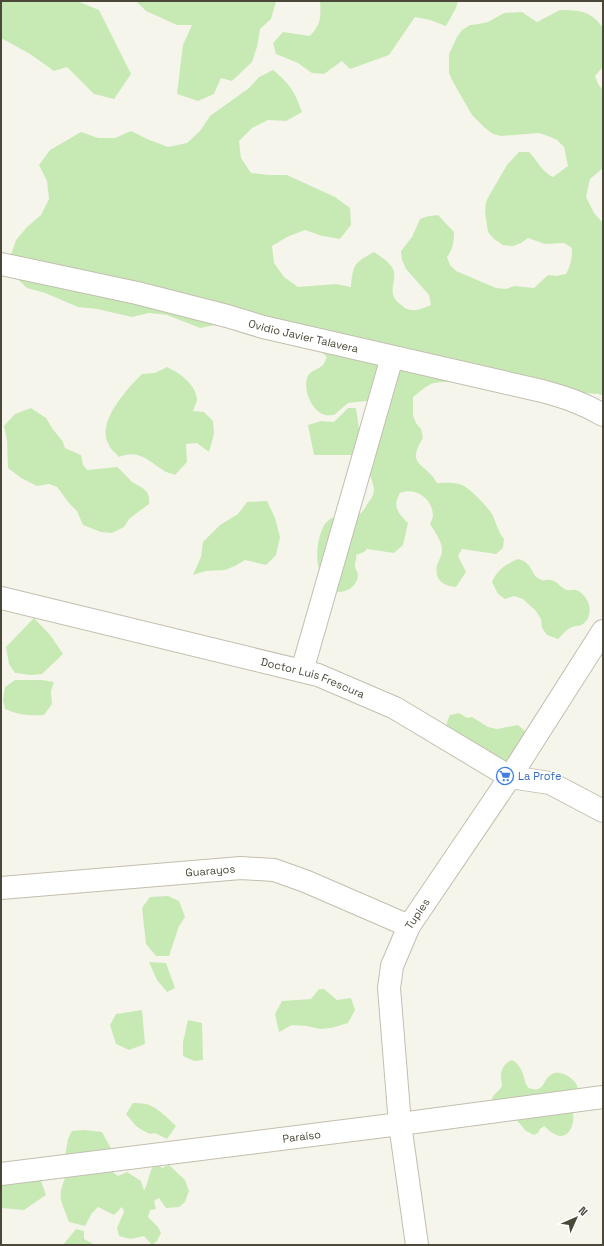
<svg xmlns="http://www.w3.org/2000/svg" width="604" height="1246" font-family="'Space Grotesk',sans-serif">
<style>
.green{fill:#c7eab5}
.lines{fill:none;stroke-linecap:round;stroke-linejoin:round}
.minor-casing{stroke:#c2bfae;stroke-width:24}
.minor{stroke:#fff;stroke-width:22}
.labels{text-anchor:middle;stroke-width:3;stroke-linejoin:round;paint-order:stroke}
.street-label{font-size:11px;fill:#4b4839;stroke:#fff}
.shop-label{font-size:11px;fill:#366cbe;stroke:#fff;text-anchor:start}
</style>
<rect width="100%" height="100%" fill="#f6f5ec"/>
<g class="green">
<path d="M 1,1 L 77,1 L 99,10 L 131,74 L 114,99 L 94,94 L 67,67 L 54,71 L 30,54 L 1,38 Z"/>
<path d="M 136,1 L 276,1 L 271,19 L 260,29 L 257,47 L 252,62 L 232,81 L 221,78 L 214,94 L 198,101 L 177,94 L 183,45 L 192,25 L 177,25 L 146,11 Z"/>
<path d="M 320,1 L 458,1 L 456,8 L 446,26 L 430,20 L 415,17 L 389,55 L 350,69 L 342,61 L 324,74 L 312,73 L 298,63 L 276,54 L 273,43 L 283,32 L 310,36 C 321,24 321,18 320,1 Z"/>
<path d="M 560,10 C 580,10 591,11 603,28 L 603,68 L 601,69 L 595,76 L 598,84 L 603,90 L 603,168 L 590,179 L 586,197 L 594,213 L 603,223 L 603,396 L 599,394 L 583,393 L 462,380 C 451,383 444,381 434,383 C 426,385 419,393 413,397 L 413,415 L 416,423 L 421,429 L 423,438 C 405,467 426,462 437,483 C 445,483 454,482 462,485 C 471,489 489,508 493,516 C 497,525 498,532 504,539 L 503,548 L 496,554 L 462,549 L 458,556 L 466,572 L 456,587 C 443,586 434,580 437,565 C 439,560 442,555 442,550 C 442,541 435,532 430,524 C 431,521 433,518 433,515 C 432,498 415,487 400,493 C 392,507 398,513 408,523 L 403,545 L 394,553 L 367,549 L 364,552 L 356,555 C 357,559 355,562 355,566 C 355,569 358,572 358,575 C 358,587 342,597 331,589 C 317,577 315,556 319,539 C 321,532 323,524 329,520 C 337,513 352,520 361,513 C 364,510 366,506 368,503 C 371,499 374,495 374,489 C 373,481 368,471 366,463 L 373,447 L 380,441 L 376,423 L 375,400 L 348,403 L 334,415 C 332,415 327,416 325,415 C 311,411 301,386 309,374 C 313,370 319,369 323,365 C 324,364 326,359 327,357 L 312,342 L 289,326 L 272,317 L 235,321 L 200,328 L 167,315 L 149,313 L 132,317 L 97,309 L 78,307 L 45,293 L 27,288 L 14,276 L 10,258 L 16,240 L 27,227 L 41,215 L 49,199 L 47,181 L 39,165 L 50,150 L 81,132 L 98,138 L 115,138 L 131,131 L 147,139 L 168,147 L 187,143 L 200,131 L 210,116 L 249,88 L 259,77 L 273,70 C 290,84 295,92 302,112 L 286,121 L 268,120 L 252,128 L 239,141 L 241,158 L 251,173 L 269,175 L 287,175 L 335,197 L 350,208 L 351,225 L 340,239 L 322,236 L 305,230 L 289,236 L 272,246 L 274,263 L 284,277 L 298,287 L 336,284 L 351,287 C 353,264 354,263 374,252 C 380,256 390,262 393,269 C 397,276 391,286 393,294 C 393,297 397,302 400,304 C 410,314 419,310 431,305 L 429,295 L 406,269 L 402,260 L 401,251 L 412,237 L 420,219 L 429,216 L 438,215 L 454,232 C 454,242 453,249 447,257 L 450,265 L 456,271 L 496,288 L 506,289 L 514,286 L 534,288 L 548,275 L 556,276 L 566,274 C 571,265 572,258 572,248 L 564,243 L 545,244 L 528,238 L 521,243 L 513,246 L 503,245 L 494,239 L 488,232 L 485,212 L 486,202 L 490,194 L 507,165 L 519,152 L 529,152 C 537,160 542,172 553,177 L 568,166 L 564,147 L 557,140 L 548,136 L 539,133 L 501,136 L 493,134 L 485,128 L 472,115 L 453,82 L 449,73 L 449,54 L 457,37 L 462,30 L 470,25 L 479,24 L 488,22 L 504,13 L 522,12 L 537,22 Z"/>
<path d="M 167,367 C 179,373 195,383 197,399 C 197,402 194,408 193,411 L 204,412 L 213,421 L 214,434 L 209,452 L 197,443 L 186,444 L 187,462 L 175,475 C 171,473 166,473 163,470 C 147,460 139,449 119,457 C 116,453 111,450 109,445 C 95,423 127,389 142,374 L 155,373 Z"/>
<path d="M 31,408 L 46,418 L 52,428 L 63,442 L 65,448 L 81,455 L 83,465 L 87,470 L 117,467 C 122,471 126,476 131,481 C 140,488 151,488 149,504 L 129,519 L 124,527 L 112,533 L 101,532 L 83,525 L 77,511 L 69,503 L 57,487 L 49,484 L 37,486 L 21,478 L 8,468 L 7,440 L 4,426 L 15,414 Z"/>
<path d="M 348,408 L 356,408 L 361,442 L 355,455 L 314,455 L 308,425 L 321,421 L 334,422 Z"/>
<path d="M 267,501 L 275,518 L 280,537 L 276,555 L 266,565 L 245,560 L 235,566 L 225,570 L 206,571 L 193,575 L 201,557 L 203,542 L 220,525 L 238,514 L 247,502 Z"/>
<path d="M 518,559 C 534,562 530,577 542,580 C 545,581 548,579 551,580 C 557,581 561,588 567,590 C 570,591 573,589 576,590 C 588,594 594,612 586,621 C 581,627 578,625 572,627 C 567,629 562,635 558,639 L 547,635 L 542,628 L 541,619 L 536,611 L 523,599 L 514,596 L 505,599 L 498,594 L 492,582 C 497,570 506,564 518,559 Z"/>
<path d="M 34,618 L 51,636 L 63,654 L 42,674 L 31,675 L 15,673 L 9,664 L 6,647 Z"/>
<path d="M 15,680 L 42,680 L 54,682 L 51,691 L 52,704 L 44,715 C 30,716 18,715 5,709 L 3,700 L 5,687 Z"/>
<path d="M 459,713 L 467,718 L 472,717 L 488,727 L 497,729 L 518,725 L 525,731 L 533,748 L 512,764 L 495,761 L 445,731 L 447,722 L 450,715 Z"/>
<path d="M 168,896 L 179,901 L 185,917 L 179,926 L 169,956 L 156,956 L 146,944 L 142,908 L 150,897 Z"/>
<path d="M 149,962 L 166,963 L 175,988 L 167,992 L 157,980 Z"/>
<path d="M 319,989 L 324,989 L 337,1000 L 351,998 L 355,1010 L 348,1023 L 331,1028 L 320,1029 L 307,1026 L 292,1025 L 279,1032 L 275,1014 L 282,1001 L 311,999 Z"/>
<path d="M 142,1010 L 145,1044 L 129,1050 L 116,1044 L 110,1025 L 116,1014 Z"/>
<path d="M 188,1020 L 202,1023 L 203,1060 L 194,1061 L 183,1056 L 183,1042 Z"/>
<path d="M 512,1060 C 526,1068 523,1084 529,1088 C 532,1089 535,1090 538,1089 C 545,1087 544,1078 552,1074 C 561,1069 578,1080 578,1090 C 577,1097 574,1105 572,1111 C 576,1119 571,1137 560,1136 C 554,1135 548,1130 544,1126 L 540,1129 L 538,1133 L 534,1135 L 526,1131 L 514,1117 L 492,1104 C 490,1095 498,1093 502,1086 C 500,1075 500,1065 512,1060 Z"/>
<path d="M 133,1103 C 137,1103 142,1103 146,1104 C 158,1107 167,1118 176,1126 L 167,1139 L 155,1133 L 150,1134 L 142,1130 L 136,1126 L 126,1114 Z"/>
<path d="M 85,1130 L 102,1132 L 114,1154 L 65,1157 L 68,1139 L 72,1131 Z"/>
<path d="M 25,1159 L 36,1162 L 37,1170 L 46,1195 L 24,1210 L 1,1208 L 1,1163 L 14,1163 Z"/>
<path d="M 155,1162 L 162,1168 L 169,1165 L 185,1180 L 189,1191 L 185,1202 L 179,1207 L 166,1208 L 159,1198 L 154,1201 L 156,1209 L 150,1210 L 148,1217 L 158,1227 L 161,1233 L 157,1241 L 152,1245 L 144,1236 L 131,1239 L 119,1236 L 117,1228 L 124,1212 L 122,1207 L 114,1215 L 98,1207 L 92,1213 L 85,1226 L 69,1222 C 61,1199 56,1198 67,1174 L 104,1166 L 118,1176 L 127,1172 L 141,1181 L 144,1191 C 149,1180 149,1173 155,1162 Z"/>
<path d="M 76,1229 L 84,1231 L 84,1239 L 95,1245 L 63,1245 Z"/>
</g>
<g class="lines">
<g class="minor-casing">
<g id="minor">
<path id="s1" d="M 1,264 L 137,293 L 227,316 L 263,327 L 542,391 C 564,397 583,403 603,415"/>
<path id="s2" d="M 1,598 L 318,675 L 395,708 L 510,777 L 550,783 L 603,811"/>
<path d="M 302,671 L 392,357"/>
<path id="s3" d="M 1,888 L 241,868 L 274,870 L 305,881 L 409,926"/>
<path id="s4" d="M 1,1174 L 400,1124 L 603,1097"/>
<path id="s5" d="M 417,1245 L 400,1124 L 389,988 L 392,966 L 409,926 L 510,777 L 603,631"/>
</g>
</g>
<use href="#minor" class="minor"/>
</g>
<defs>
<g id="supermarket-ring" transform="scale(0.9)"><circle r="9.5" fill="#fff" stroke="#3f7fe0" stroke-width="1.5"/><path d="M-6-5.5h2.5l.6 2H6L4.5 2H-2.5L-4.4-4H-6ZM-1.5 3.2a1.3 1.3 0 1 0 .1 0ZM3 3.2a1.3 1.3 0 1 0 .1 0Z" fill="#3f7fe0"/></g>
</defs>
<g fill-rule="evenodd">
<use href="#supermarket-ring" x="505" y="776"/>
</g>
<g class="labels">
<g class="street-label">
<text dy="4" stroke="none"><textPath href="#s1" startOffset="311">Ovidio Javier Talavera</textPath></text>
<text dy="4" stroke="none"><textPath href="#s2" startOffset="322">Doctor Luis Frescura</textPath></text>
<text dy="4" stroke="none"><textPath href="#s3" startOffset="210">Guarayos</textPath></text>
<text dy="4" stroke="none"><textPath href="#s5" startOffset="339">Tupies</textPath></text>
<text dy="4" stroke="none"><textPath href="#s4" startOffset="303">Paraíso</textPath></text>
</g>
<g class="shop-label">
<text x="518" y="780">La Profe</text>
</g>
</g>
<rect width="604" height="1246" fill="none" stroke="#4b4839" stroke-width="4"/>
<g transform="translate(576 1218) rotate(45)" stroke="#ffffff" stroke-width="3" paint-order="stroke">
<path d="M0-3L7 15L0 10L-7 15Z" fill="#4b4839"/>
<text y="-6" font-size="11" font-weight="bold" text-anchor="middle" fill="#4b4839">N</text>
</g>
</svg>
